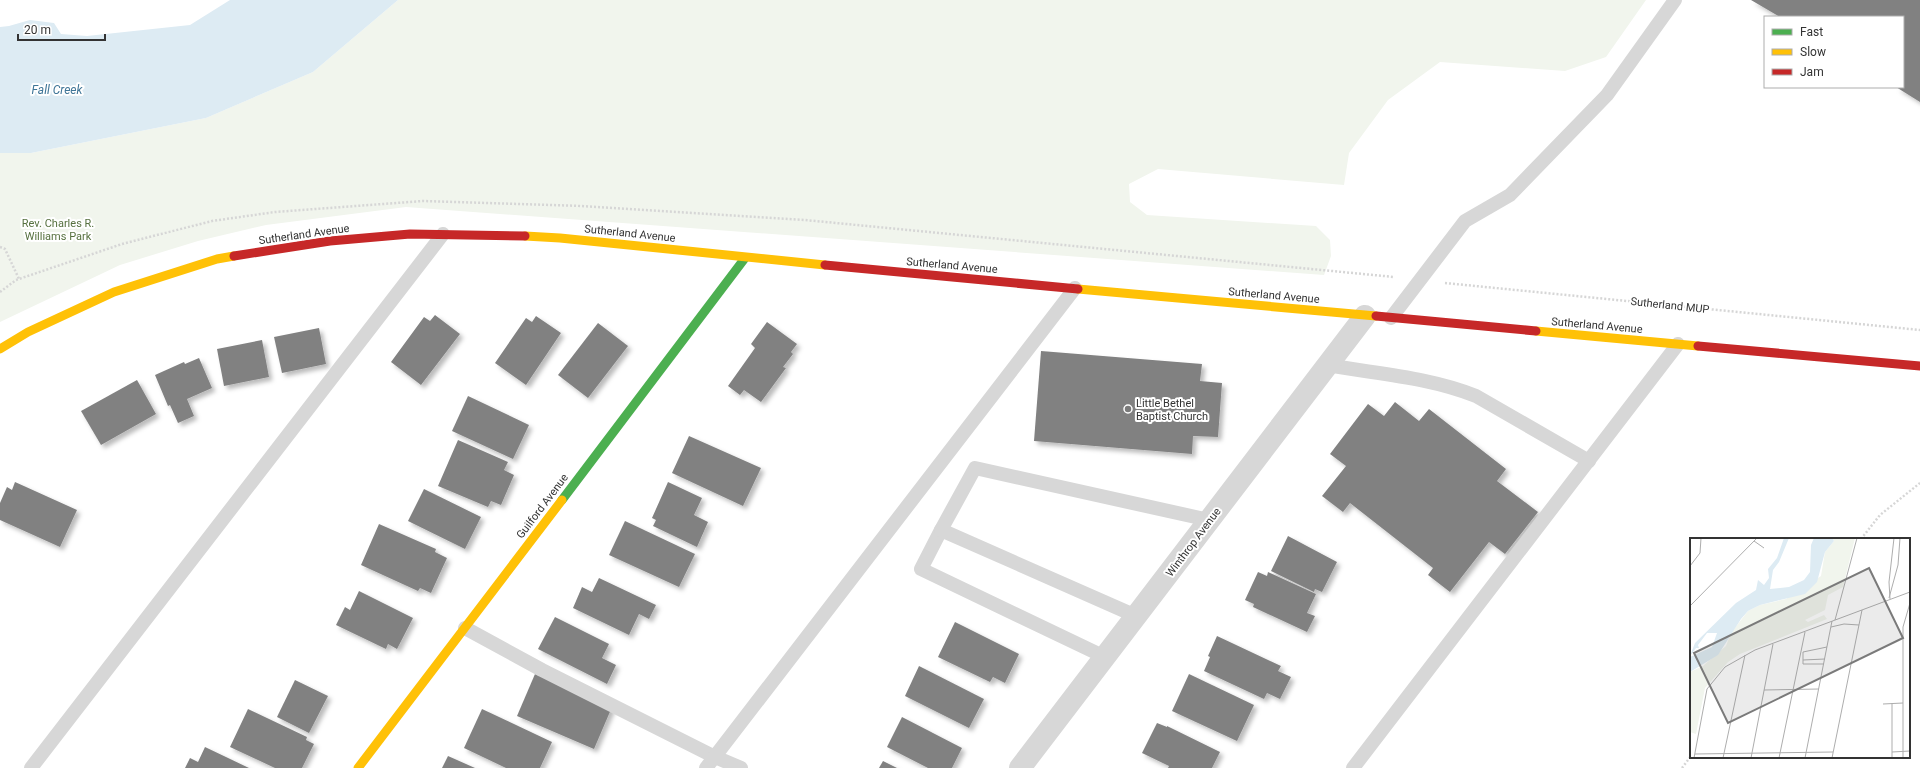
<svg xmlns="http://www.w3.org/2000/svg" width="1920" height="768" font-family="Roboto,sans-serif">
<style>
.green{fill:#f1f5ed}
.water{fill:#ddebf3}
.building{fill:#818181;filter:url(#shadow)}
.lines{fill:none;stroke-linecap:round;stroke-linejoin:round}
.path{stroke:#d6d6d6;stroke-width:2.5;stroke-dasharray:2 2;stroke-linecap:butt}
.lane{stroke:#d7d7d7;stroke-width:14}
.street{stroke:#d7d7d7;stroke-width:22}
.fast{stroke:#4caf50;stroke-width:9}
.slow{stroke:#ffc107;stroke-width:9}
.jam{stroke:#c62828;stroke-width:9}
.poi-dot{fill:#7a7a7a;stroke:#fff;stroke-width:1.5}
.labels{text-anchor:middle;stroke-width:4;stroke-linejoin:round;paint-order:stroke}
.park-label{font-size:11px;fill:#56703f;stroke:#fff}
.street-label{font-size:11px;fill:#333;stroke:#fff}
.poi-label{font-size:11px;fill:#333;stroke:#fff;text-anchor:start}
.water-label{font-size:12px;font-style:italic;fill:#3f7597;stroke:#fff}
.inset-road{fill:none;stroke:#adadad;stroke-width:1}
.view{fill:#7a7a7a;fill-opacity:0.15;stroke:#7a7a7a;stroke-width:2}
.inset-edge{fill:none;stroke:#333;stroke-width:2}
</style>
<defs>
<filter id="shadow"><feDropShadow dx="3.5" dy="3.5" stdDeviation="2" flood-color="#0004"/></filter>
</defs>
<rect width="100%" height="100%" fill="#fff"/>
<path class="green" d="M 398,0 L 1646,0 L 1606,57 L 1565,71 L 1440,62 L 1388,100 L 1349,153 L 1344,185 L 1158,169 L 1129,184 L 1130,202 L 1147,215 L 1316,226 L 1330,240 L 1331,256 L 1324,275 L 406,207 L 266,225 L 198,241 L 120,265 L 0,322 L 0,153 L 31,153 L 206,118 L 313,72 Z"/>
<path class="water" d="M 230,0 L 398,0 L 313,72 L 206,118 L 31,153 L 0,153 L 0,27 L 9,26 L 30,20 L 54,23 L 61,34 L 87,36 L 190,25 Z"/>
<g class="building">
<path d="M 1751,0 L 1920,0 L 1920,102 L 1896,87 L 1903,87 L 1903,17 L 1780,17 Z"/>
<path d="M 435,315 L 460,334 L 421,385 L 391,362 L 424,317 L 430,321 Z"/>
<path d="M 536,316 L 561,333 L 526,385 L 495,363 L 526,318 L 532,322 Z"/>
<path d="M 767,322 L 797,344 L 791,352 L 793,354 L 783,367 L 786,368 L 761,402 L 744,390 L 740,395 L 728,386 L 755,348 L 751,344 Z"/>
<path d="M 598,323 L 628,346 L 588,398 L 558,375 Z"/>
<path d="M 319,328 L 326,364 L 282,373 L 274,337 Z"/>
<path d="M 262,340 L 269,377 L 224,386 L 217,349 Z"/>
<path d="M 1041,351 L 1202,364 L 1200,381 L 1222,383 L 1218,437 L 1193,436 L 1192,454 L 1034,441 Z"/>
<path d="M 199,358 L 212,388 L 187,399 L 194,416 L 178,423 L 170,405 L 168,406 L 155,375 L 184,362 L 185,364 Z"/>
<path d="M 137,380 L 156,414 L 101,445 L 81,411 Z"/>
<path d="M 468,396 L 529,425 L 513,459 L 452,431 Z"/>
<path d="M 1395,402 L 1419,421 L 1429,409 L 1506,469 L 1497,481 L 1538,512 L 1505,554 L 1489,542 L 1450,592 L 1428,575 L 1433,568 L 1350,503 L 1343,512 L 1322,496 L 1346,466 L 1330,454 L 1368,404 L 1384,416 Z"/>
<path d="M 689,436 L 761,468 L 743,506 L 672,473 Z"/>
<path d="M 458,440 L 508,462 L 504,470 L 514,475 L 501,505 L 491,501 L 488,507 L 438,486 Z"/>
<path d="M 15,482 L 77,510 L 60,547 L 0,520 L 0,503 L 7,487 L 12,490 Z"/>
<path d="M 668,482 L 702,498 L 694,515 L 708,522 L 697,547 L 653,526 L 656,520 L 652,518 Z"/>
<path d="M 424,489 L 481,517 L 465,549 L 408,521 Z"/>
<path d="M 625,521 L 695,554 L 679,587 L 609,555 Z"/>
<path d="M 379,524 L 436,549 L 435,552 L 447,558 L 431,593 L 420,588 L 418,591 L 361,565 Z"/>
<path d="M 1288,536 L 1337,562 L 1322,592 L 1315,589 L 1314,592 L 1271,571 Z"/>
<path d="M 1258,572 L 1267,576 L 1268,572 L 1316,594 L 1307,613 L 1315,616 L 1307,632 L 1253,607 L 1254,604 L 1245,600 Z"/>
<path d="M 599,578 L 656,605 L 649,619 L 639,614 L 629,635 L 573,608 L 582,587 L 592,592 Z"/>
<path d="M 359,591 L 413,618 L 397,649 L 388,644 L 386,649 L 336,625 L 345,607 L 350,610 Z"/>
<path d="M 555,617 L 609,644 L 602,658 L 616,665 L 607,684 L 538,649 Z"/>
<path d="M 955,622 L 1019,654 L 1005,683 L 993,677 L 990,682 L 938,657 Z"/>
<path d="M 1217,636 L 1281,666 L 1278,671 L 1291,677 L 1280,699 L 1267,693 L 1264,699 L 1204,671 L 1210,657 L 1208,656 Z"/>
<path d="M 919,666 L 984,699 L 969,728 L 905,696 Z"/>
<path d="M 535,674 L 612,707 L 594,749 L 517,716 Z"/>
<path d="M 1189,674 L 1254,705 L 1237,741 L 1172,711 Z"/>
<path d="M 295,680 L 328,696 L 309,733 L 277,717 Z"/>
<path d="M 248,709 L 307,737 L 306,740 L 314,744 L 302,768 L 275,768 L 230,747 Z"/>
<path d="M 482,709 L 552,742 L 540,768 L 506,768 L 464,748 Z"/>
<path d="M 902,717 L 962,748 L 952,768 L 928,768 L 887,747 Z"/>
<path d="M 1157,723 L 1167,727 L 1167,726 L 1220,752 L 1212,768 L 1168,768 L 1169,766 L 1142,753 Z"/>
<path d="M 205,747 L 249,768 L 185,768 L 190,758 L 198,762 Z"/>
<path d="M 448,756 L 475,768 L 442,768 Z"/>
<path d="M 883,761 L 897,768 L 879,768 Z"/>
</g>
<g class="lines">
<g class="path">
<path d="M 0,247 L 5,249 L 19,279"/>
<path d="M 1445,283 L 1920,330"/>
<path d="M 0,292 L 16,280 L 122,244 L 212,221 L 275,212 L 423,201 L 582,206 L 805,220 L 1394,277"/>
<path d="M 1861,539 L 1880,515 L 1920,483"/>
<path d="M 1682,768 L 1691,756"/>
</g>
<g class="lane">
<path d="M 1391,318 L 1465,221 L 1510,195 L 1607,95 L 1675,0"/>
<path d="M 1327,365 C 1377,374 1429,377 1476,396 L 1589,461"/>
<path d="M 941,530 L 921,569 L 1105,657"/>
<path d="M 1136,616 L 941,530 L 975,468 L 1209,520"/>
<path d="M 465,628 L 542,670 L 715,757 L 741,768"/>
<path d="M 31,768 L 443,234"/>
<path d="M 706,768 L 1075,288"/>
<path d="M 1353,768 L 1678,344"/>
</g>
<path class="street" d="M 1020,768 L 1365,316"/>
<path class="fast" d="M 562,500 L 745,258"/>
<g class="slow">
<path d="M 525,236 L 560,238 L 825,265"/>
<path d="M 1078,289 L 1376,316"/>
<path d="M 1536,331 L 1698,346"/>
<path d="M 0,349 L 28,332 L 114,292 L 217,259 L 234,256"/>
<path d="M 358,768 L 562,500"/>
</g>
<g class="jam">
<path d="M 234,256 L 330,241 L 410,234 L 525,236"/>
<path d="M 825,265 L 1078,289"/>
<path d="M 1376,316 L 1536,331"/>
<path d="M 1698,346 L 1920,366"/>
</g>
</g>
<circle class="poi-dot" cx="1128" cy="409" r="4"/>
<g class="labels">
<g class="park-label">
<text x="58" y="227">Rev. Charles R.<tspan x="58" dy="13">Williams Park</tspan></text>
</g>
<g class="street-label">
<text transform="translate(630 233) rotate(6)" y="4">Sutherland Avenue</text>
<text transform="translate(304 234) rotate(-8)" y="4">Sutherland Avenue</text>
<text transform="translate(952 265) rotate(5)" y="4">Sutherland Avenue</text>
<text transform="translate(1274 295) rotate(5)" y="4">Sutherland Avenue</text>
<text transform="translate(1670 305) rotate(6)" y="4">Sutherland MUP</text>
<text transform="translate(1597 325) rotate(5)" y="4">Sutherland Avenue</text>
<text transform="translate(542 506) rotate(-53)" y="4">Guilford Avenue</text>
<text transform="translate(1193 542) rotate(-53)" y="4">Winthrop Avenue</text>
</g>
<g class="poi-label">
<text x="1136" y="407">Little Bethel<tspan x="1136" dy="13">Baptist Church</tspan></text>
</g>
<g class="water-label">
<text x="57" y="94">Fall Creek</text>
</g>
</g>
<g transform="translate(1690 538)">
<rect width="220" height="220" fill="#fff"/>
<path d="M 142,0 L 165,0 L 153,49 L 138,57 L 135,72 L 115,82 L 118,84 L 134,77 L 137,81 L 50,116 L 38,124 L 15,150 L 6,196 L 0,194 L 0,134 L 13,128 L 36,108 L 41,95 L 58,73 L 70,67 L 96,61 L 131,38 L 135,14 L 144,3 Z" fill="#f1f5ed"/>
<path d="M 94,0 L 99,0 L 89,24 L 83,32 L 80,51 L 99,49 L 114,42 L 120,34 L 121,7 L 124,0 L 142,0 L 144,3 L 135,14 L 127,44 L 115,56 L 70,67 L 58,73 L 51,81 L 28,117 L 0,134 L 0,119 L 22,109 L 27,95 L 17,95 L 8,107 L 9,110 L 6,110 L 0,118 L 5,105 L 46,65 L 66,52 L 68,42 L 74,47 L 79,40 L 78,31 L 87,20 Z" fill="#ddebf3"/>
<path class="inset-road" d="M 64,3 L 74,10M 0,28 L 10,15 L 11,0M 199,60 L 208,27 L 210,0M 200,61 L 199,44 L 204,0M 0,68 L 67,0M 145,82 L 167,0M 141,89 L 154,86 L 169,87M 135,121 L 113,122 L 113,114 L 137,109M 113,122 L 113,126 L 134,126M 74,152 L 129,151M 202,165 L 202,214M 193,166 L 213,165M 5,216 L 143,214M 4,220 L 17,151 L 35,129 L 65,112 L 220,54M 33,220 L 55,117M 61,220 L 83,106M 89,220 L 115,94M 115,220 L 142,83M 142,220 L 172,72M 202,220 L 202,214 L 220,213M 213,220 L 213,89 L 220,65"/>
<path class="view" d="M 179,30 L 213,100 L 38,185 L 4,115 Z"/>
<rect width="220" height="220" class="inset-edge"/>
</g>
<rect x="1764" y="16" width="140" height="72" fill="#ffffff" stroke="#adadad"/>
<rect x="1772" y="29" width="20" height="6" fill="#4caf50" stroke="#adadad"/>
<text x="1800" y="36" font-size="12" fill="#333333">Fast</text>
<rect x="1772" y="49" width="20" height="6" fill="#ffc107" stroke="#adadad"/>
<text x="1800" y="56" font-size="12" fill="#333333">Slow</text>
<rect x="1772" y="69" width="20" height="6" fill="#c62828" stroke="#adadad"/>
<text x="1800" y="76" font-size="12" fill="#333333">Jam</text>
<path d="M18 34v6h87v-6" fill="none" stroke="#333333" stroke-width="2"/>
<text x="24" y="34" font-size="12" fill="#333333" stroke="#ffffff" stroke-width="3" paint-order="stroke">20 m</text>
</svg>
